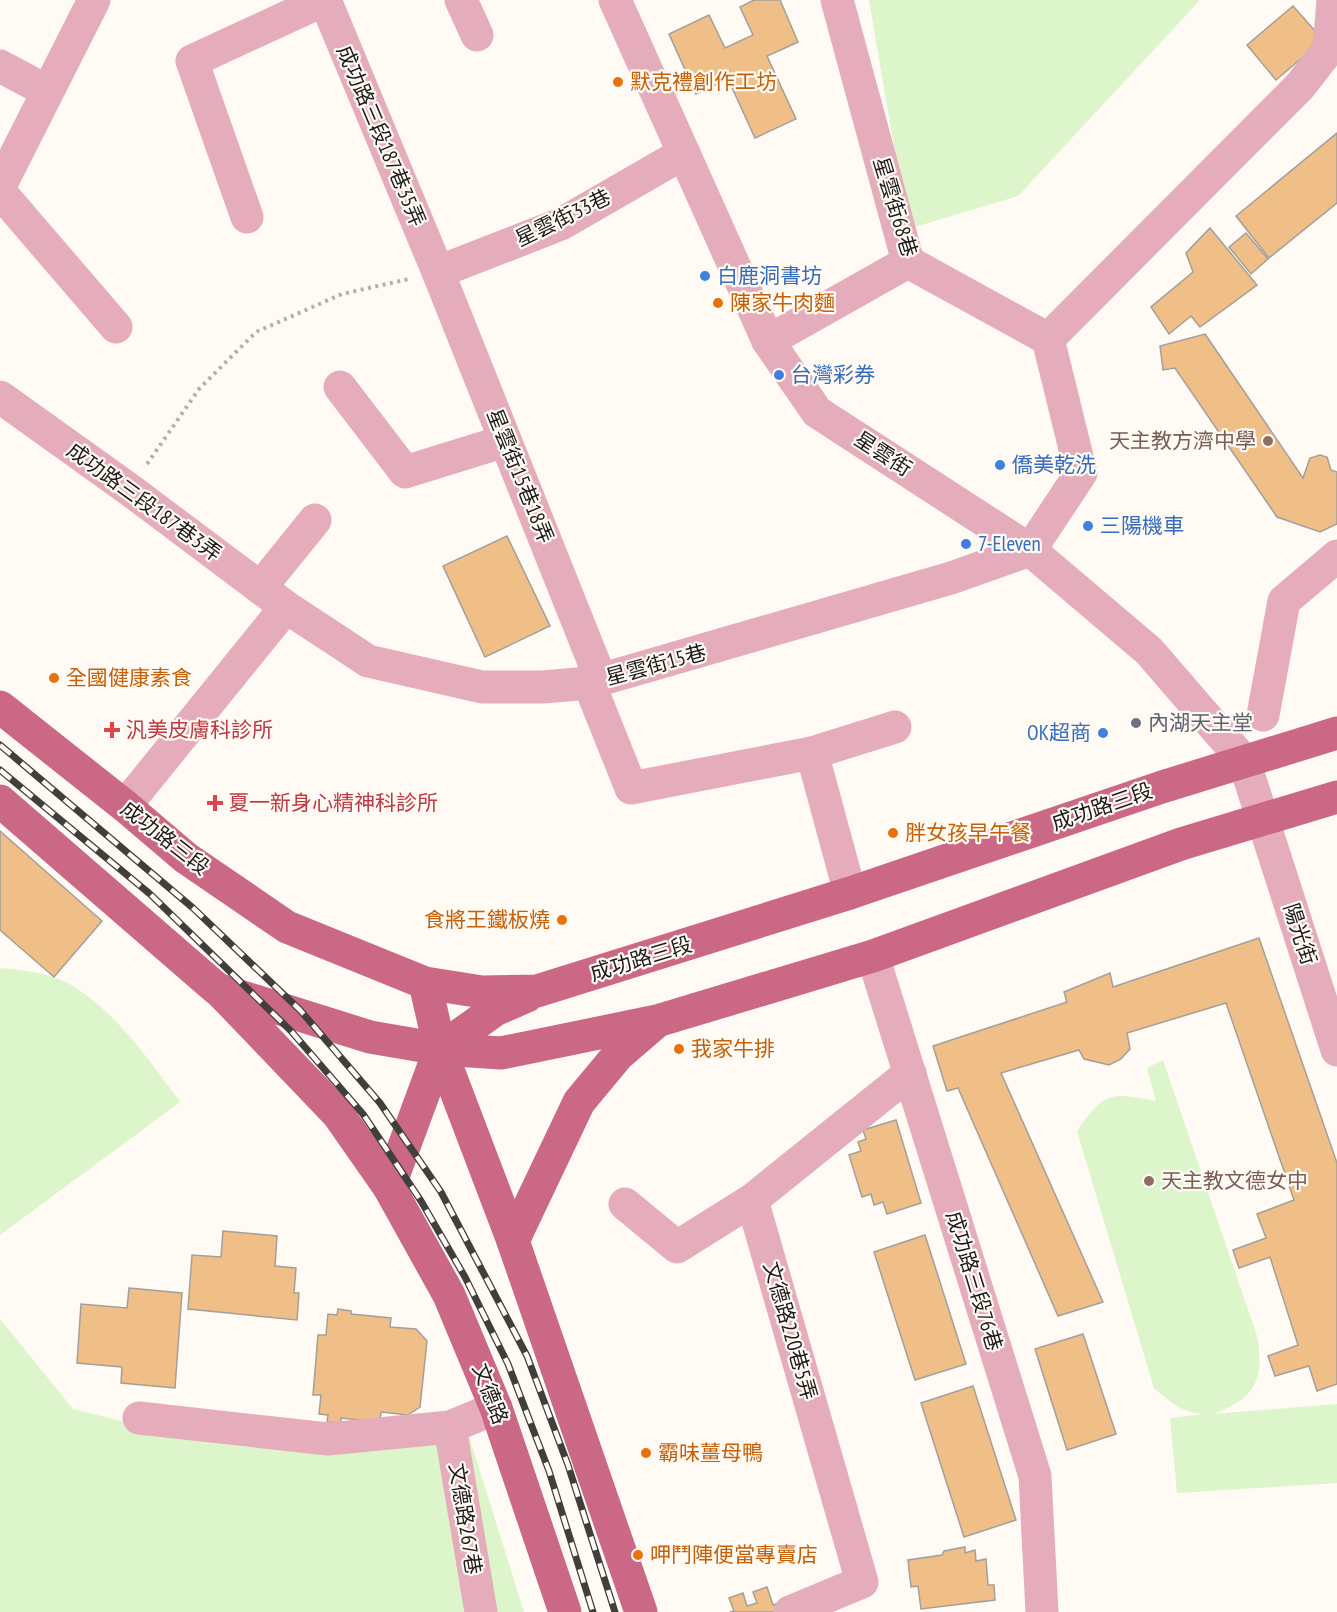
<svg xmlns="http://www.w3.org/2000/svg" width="1337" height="1612" font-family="'PT Sans Narrow','Noto Sans TC',sans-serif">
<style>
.green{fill:#dcf5ca}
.building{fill:#efbf87;stroke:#a49f9a;stroke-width:1.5}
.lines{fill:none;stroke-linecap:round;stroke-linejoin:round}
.path{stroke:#b3afaa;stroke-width:4;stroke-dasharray:3 4.5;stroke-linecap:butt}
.minor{stroke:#e5adbb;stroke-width:33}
.major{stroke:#ca6885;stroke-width:33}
.rail-casing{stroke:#413f3c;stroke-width:7}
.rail{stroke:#fffaf4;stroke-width:4.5;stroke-dasharray:14;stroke-linecap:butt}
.food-dot{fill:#e8710a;stroke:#fffaf4;stroke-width:2}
.shop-dot{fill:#3f7fe0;stroke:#fffaf4;stroke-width:2}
.education-dot{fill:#8d6e63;stroke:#fffaf4;stroke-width:2}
.worship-dot{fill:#6b7280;stroke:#fffaf4;stroke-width:2}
.health-dot{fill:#e0444e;stroke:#fffaf4;stroke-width:2}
.labels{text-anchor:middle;stroke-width:4.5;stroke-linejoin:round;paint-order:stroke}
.food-label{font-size:21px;fill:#c56008;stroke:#fffaf4;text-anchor:start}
.street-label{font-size:21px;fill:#1d1b19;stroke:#fffaf4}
.shop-label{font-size:21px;fill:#366cbe;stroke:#fffaf4;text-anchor:start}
.education-label{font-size:21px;fill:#785e54;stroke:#fffaf4;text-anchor:end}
.worship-label{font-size:21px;fill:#5b616d;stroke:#fffaf4;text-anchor:start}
.health-label{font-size:21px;fill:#be3a42;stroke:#fffaf4;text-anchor:start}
</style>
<rect width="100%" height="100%" fill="#fffaf4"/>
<g class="green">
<path d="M 869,0 L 1200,0 L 1018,196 L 908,229 Z"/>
<path d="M 0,968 C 22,970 52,973 71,985 C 117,1013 149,1060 180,1102 L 0,1235 Z"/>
<path d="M 1163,1060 L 1257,1336 C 1265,1380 1255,1399 1213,1414 L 1337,1404 L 1337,1483 L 1177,1493 L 1170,1418 L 1205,1414 C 1184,1414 1170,1402 1154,1388 L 1077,1131 C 1106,1090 1110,1093 1156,1101 L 1147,1068 Z"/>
<path d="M 0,1319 L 73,1409 L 137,1425 L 469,1436 L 524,1612 L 0,1612 Z"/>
</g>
<g class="building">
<path d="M 754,0 L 780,0 L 798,42 L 767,56 L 796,119 L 755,138 L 728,79 L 696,94 L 669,34 L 709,15 L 725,48 L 753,35 L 740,7 Z"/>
<path d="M 1293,6 L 1323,40 L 1276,80 L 1247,45 Z"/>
<path d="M 1337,133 L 1337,203 L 1269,258 L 1236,216 Z"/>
<path d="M 1210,228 L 1257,285 L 1200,327 L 1191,316 L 1169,334 L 1151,307 L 1193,272 L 1186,253 Z"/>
<path d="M 1246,233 L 1268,259 L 1251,274 L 1229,247 Z"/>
<path d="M 1205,334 L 1303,478 L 1310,458 L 1320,455 L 1327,457 L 1331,470 L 1337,472 L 1337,524 L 1320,532 L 1277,517 L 1175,368 L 1163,370 L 1160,346 Z"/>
<path d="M 507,536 L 550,626 L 485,657 L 443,566 Z"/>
<path d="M 0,831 L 102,921 L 54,977 L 0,930 Z"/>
<path d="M 1259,938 L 1337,1163 L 1337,1384 L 1317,1391 L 1309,1366 L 1275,1376 L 1268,1356 L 1298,1345 L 1270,1257 L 1239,1268 L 1233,1250 L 1266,1238 L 1257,1214 L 1294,1200 L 1226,1003 L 1127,1033 L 1130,1049 L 1121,1059 L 1109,1065 L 1084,1059 L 1079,1050 L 1001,1073 L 1103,1302 L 1058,1316 L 958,1088 L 947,1091 L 933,1046 L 1067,1002 L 1064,992 L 1110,973 L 1113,987 Z"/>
<path d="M 896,1120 L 921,1203 L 887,1214 L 883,1202 L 874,1205 L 871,1194 L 862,1197 L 849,1155 L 861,1151 L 858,1142 L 866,1139 L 863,1130 Z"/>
<path d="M 223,1231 L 277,1236 L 275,1266 L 296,1268 L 294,1293 L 299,1293 L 297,1320 L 188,1309 L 192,1255 L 221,1257 Z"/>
<path d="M 925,1235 L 966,1364 L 915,1380 L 874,1252 Z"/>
<path d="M 129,1288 L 182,1293 L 175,1388 L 121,1383 L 122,1367 L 77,1363 L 81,1304 L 127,1308 Z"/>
<path d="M 338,1309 L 351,1311 L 351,1314 L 391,1318 L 390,1327 L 416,1329 L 427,1341 L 420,1407 L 408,1415 L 381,1412 L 380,1422 L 341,1418 L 341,1423 L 327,1422 L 328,1415 L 319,1414 L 321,1395 L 313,1395 L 318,1335 L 326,1335 L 328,1314 L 337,1315 Z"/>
<path d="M 1083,1334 L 1116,1434 L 1067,1450 L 1035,1349 Z"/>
<path d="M 973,1386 L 1016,1520 L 964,1537 L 921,1403 Z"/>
<path d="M 965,1547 L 965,1553 L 975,1550 L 976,1561 L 986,1559 L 988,1585 L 994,1585 L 995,1600 L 921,1609 L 918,1586 L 911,1587 L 908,1560 L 942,1555 L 944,1551 Z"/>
<path d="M 767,1587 L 773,1605 L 805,1594 L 811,1612 L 730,1612 L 734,1611 L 729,1598 L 743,1593 L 747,1606 L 757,1603 L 753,1592 Z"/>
</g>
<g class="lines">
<path class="path" d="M 147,464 L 199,389 L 256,332 L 342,294 L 409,279"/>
<g class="minor">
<path d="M 325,0 L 438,272 L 601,680"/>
<path d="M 461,0 L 477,35"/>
<path d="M 615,0 L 768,341 L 817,412 L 1030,550 L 1149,651 L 1244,761 L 1337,1050"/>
<path d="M 837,0 L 908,262 L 1048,339"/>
<path d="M 0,66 L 47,91"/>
<path d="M 0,186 L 94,0"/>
<path d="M 0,192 L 116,327"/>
<path d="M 247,217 L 192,61 L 324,0"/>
<path d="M 438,272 L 561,224 L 684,153"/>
<path d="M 1048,339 L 1300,86 L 1329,49 L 1333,0"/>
<path d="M 768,341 L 908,262"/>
<path d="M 340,387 L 405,472 L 505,441"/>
<path d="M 0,397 L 130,490 L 286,607 L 368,661 L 482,687 L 543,687 L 589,683 L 951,578 L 1030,550 L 1081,473 L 1048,339"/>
<path d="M 260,588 L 315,520"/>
<path d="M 589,683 L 631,788 L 812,753 L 895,727"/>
<path d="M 1263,715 L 1284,601 L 1337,556"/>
<path d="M 812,753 L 850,893"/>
<path d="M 125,806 L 286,607"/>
<path d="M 873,956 L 1035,1476 L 1042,1612"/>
<path d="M 625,1204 L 677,1247 L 752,1200"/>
<path d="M 139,1418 L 328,1439 L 450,1427 L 496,1408"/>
<path d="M 450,1427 L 481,1612"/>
<path d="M 790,1612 L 862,1582 L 752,1200 L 910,1073"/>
</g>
<g class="major">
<path d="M 0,707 L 125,806 L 186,858 L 287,927 L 425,983 L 482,992 L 537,991 L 850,893 L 1162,787 L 1337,733"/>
<path d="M 0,801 L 217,989 L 370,1037 L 440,1049 L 501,1053 L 657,1021 L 873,956 L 1181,844 L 1337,797"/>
<path d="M 425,983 L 440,1049 L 513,1241 L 641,1612"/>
<path d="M 221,992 L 338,1114 L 389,1187 L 449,1295 L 496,1408 L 565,1612"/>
<path d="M 389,1187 L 440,1049 L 495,1010 L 527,996"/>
<path d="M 513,1241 L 579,1102 L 618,1055 L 654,1024"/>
</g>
<g class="rail-casing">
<g id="rail">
<path d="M 0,745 L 193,908 L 300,1010 L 380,1103 L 441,1192 L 527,1356 L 568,1465 L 615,1612"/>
<path d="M 0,770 L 150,894 L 291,1031 L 363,1114 L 421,1201 L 465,1277 L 508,1364 L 549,1471 L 593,1612"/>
</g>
</g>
<use href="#rail" class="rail"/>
</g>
<g class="food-dot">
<circle cx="618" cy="82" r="6"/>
<circle cx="718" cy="303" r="6"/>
<circle cx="54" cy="678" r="6"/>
<circle cx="893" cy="833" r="6"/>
<circle cx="562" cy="920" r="6"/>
<circle cx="679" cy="1049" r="6"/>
<circle cx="646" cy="1453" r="6"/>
<circle cx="638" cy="1555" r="6"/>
</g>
<g class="shop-dot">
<circle cx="705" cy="276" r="6"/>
<circle cx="779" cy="375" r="6"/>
<circle cx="1000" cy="465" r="6"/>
<circle cx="1088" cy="526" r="6"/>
<circle cx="966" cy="544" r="6"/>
<circle cx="1103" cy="733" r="6"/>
</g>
<g class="education-dot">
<circle cx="1268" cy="441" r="6"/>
<circle cx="1149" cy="1181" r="6"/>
</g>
<circle class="worship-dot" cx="1136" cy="723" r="6"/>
<g class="health-dot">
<path d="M109 721h6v6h6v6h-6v6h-6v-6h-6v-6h6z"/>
<path d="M212 794h6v6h6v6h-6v6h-6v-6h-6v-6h6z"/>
</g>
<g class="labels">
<g class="food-label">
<text x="630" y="89">默克禮創作工坊</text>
<text x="730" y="310">陳家牛肉麵</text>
<text x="66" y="685">全國健康素食</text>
<text x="905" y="840">胖女孩早午餐</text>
<text x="550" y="927" text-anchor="end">食將王鐵板燒</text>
<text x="691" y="1056">我家牛排</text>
<text x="658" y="1460">霸味薑母鴨</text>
<text x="650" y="1562">呷鬥陣便當專賣店</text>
</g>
<g class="street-label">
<text transform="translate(381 136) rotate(67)" y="7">成功路三段187巷35弄</text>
<text transform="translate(895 207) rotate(73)" y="7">星雲街68巷</text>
<text transform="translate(563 218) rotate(-26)" y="7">星雲街33巷</text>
<text transform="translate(883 454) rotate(33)" y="7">星雲街</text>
<text transform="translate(520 476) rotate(68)" y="7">星雲街15巷18弄</text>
<text transform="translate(144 502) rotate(36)" y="7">成功路三段187巷3弄</text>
<text transform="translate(656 665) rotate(-15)" y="7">星雲街15巷</text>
<text transform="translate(1102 807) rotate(-19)" y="7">成功路三段</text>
<text transform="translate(165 838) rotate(38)" y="7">成功路三段</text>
<text transform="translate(1300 934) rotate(72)" y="7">陽光街</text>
<text transform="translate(641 959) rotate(-17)" y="7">成功路三段</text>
<text transform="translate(974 1281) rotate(73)" y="7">成功路三段76巷</text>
<text transform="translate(790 1331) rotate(74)" y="7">文德路220巷5弄</text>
<text transform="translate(490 1394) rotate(69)" y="7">文德路</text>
<text transform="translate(465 1519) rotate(81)" y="7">文德路267巷</text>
</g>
<g class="shop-label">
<text x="717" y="283">白鹿洞書坊</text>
<text x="791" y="382">台灣彩券</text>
<text x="1012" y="472">僑美乾洗</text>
<text x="1100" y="533">三陽機車</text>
<text x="978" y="551">7-Eleven</text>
<text x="1091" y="740" text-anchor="end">OK超商</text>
</g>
<g class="education-label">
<text x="1256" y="448">天主教方濟中學</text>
<text x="1161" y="1188" text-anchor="start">天主教文德女中</text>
</g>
<g class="worship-label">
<text x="1148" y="730">內湖天主堂</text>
</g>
<g class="health-label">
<text x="126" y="737">汎美皮膚科診所</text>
<text x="228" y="810">夏一新身心精神科診所</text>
</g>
</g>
</svg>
